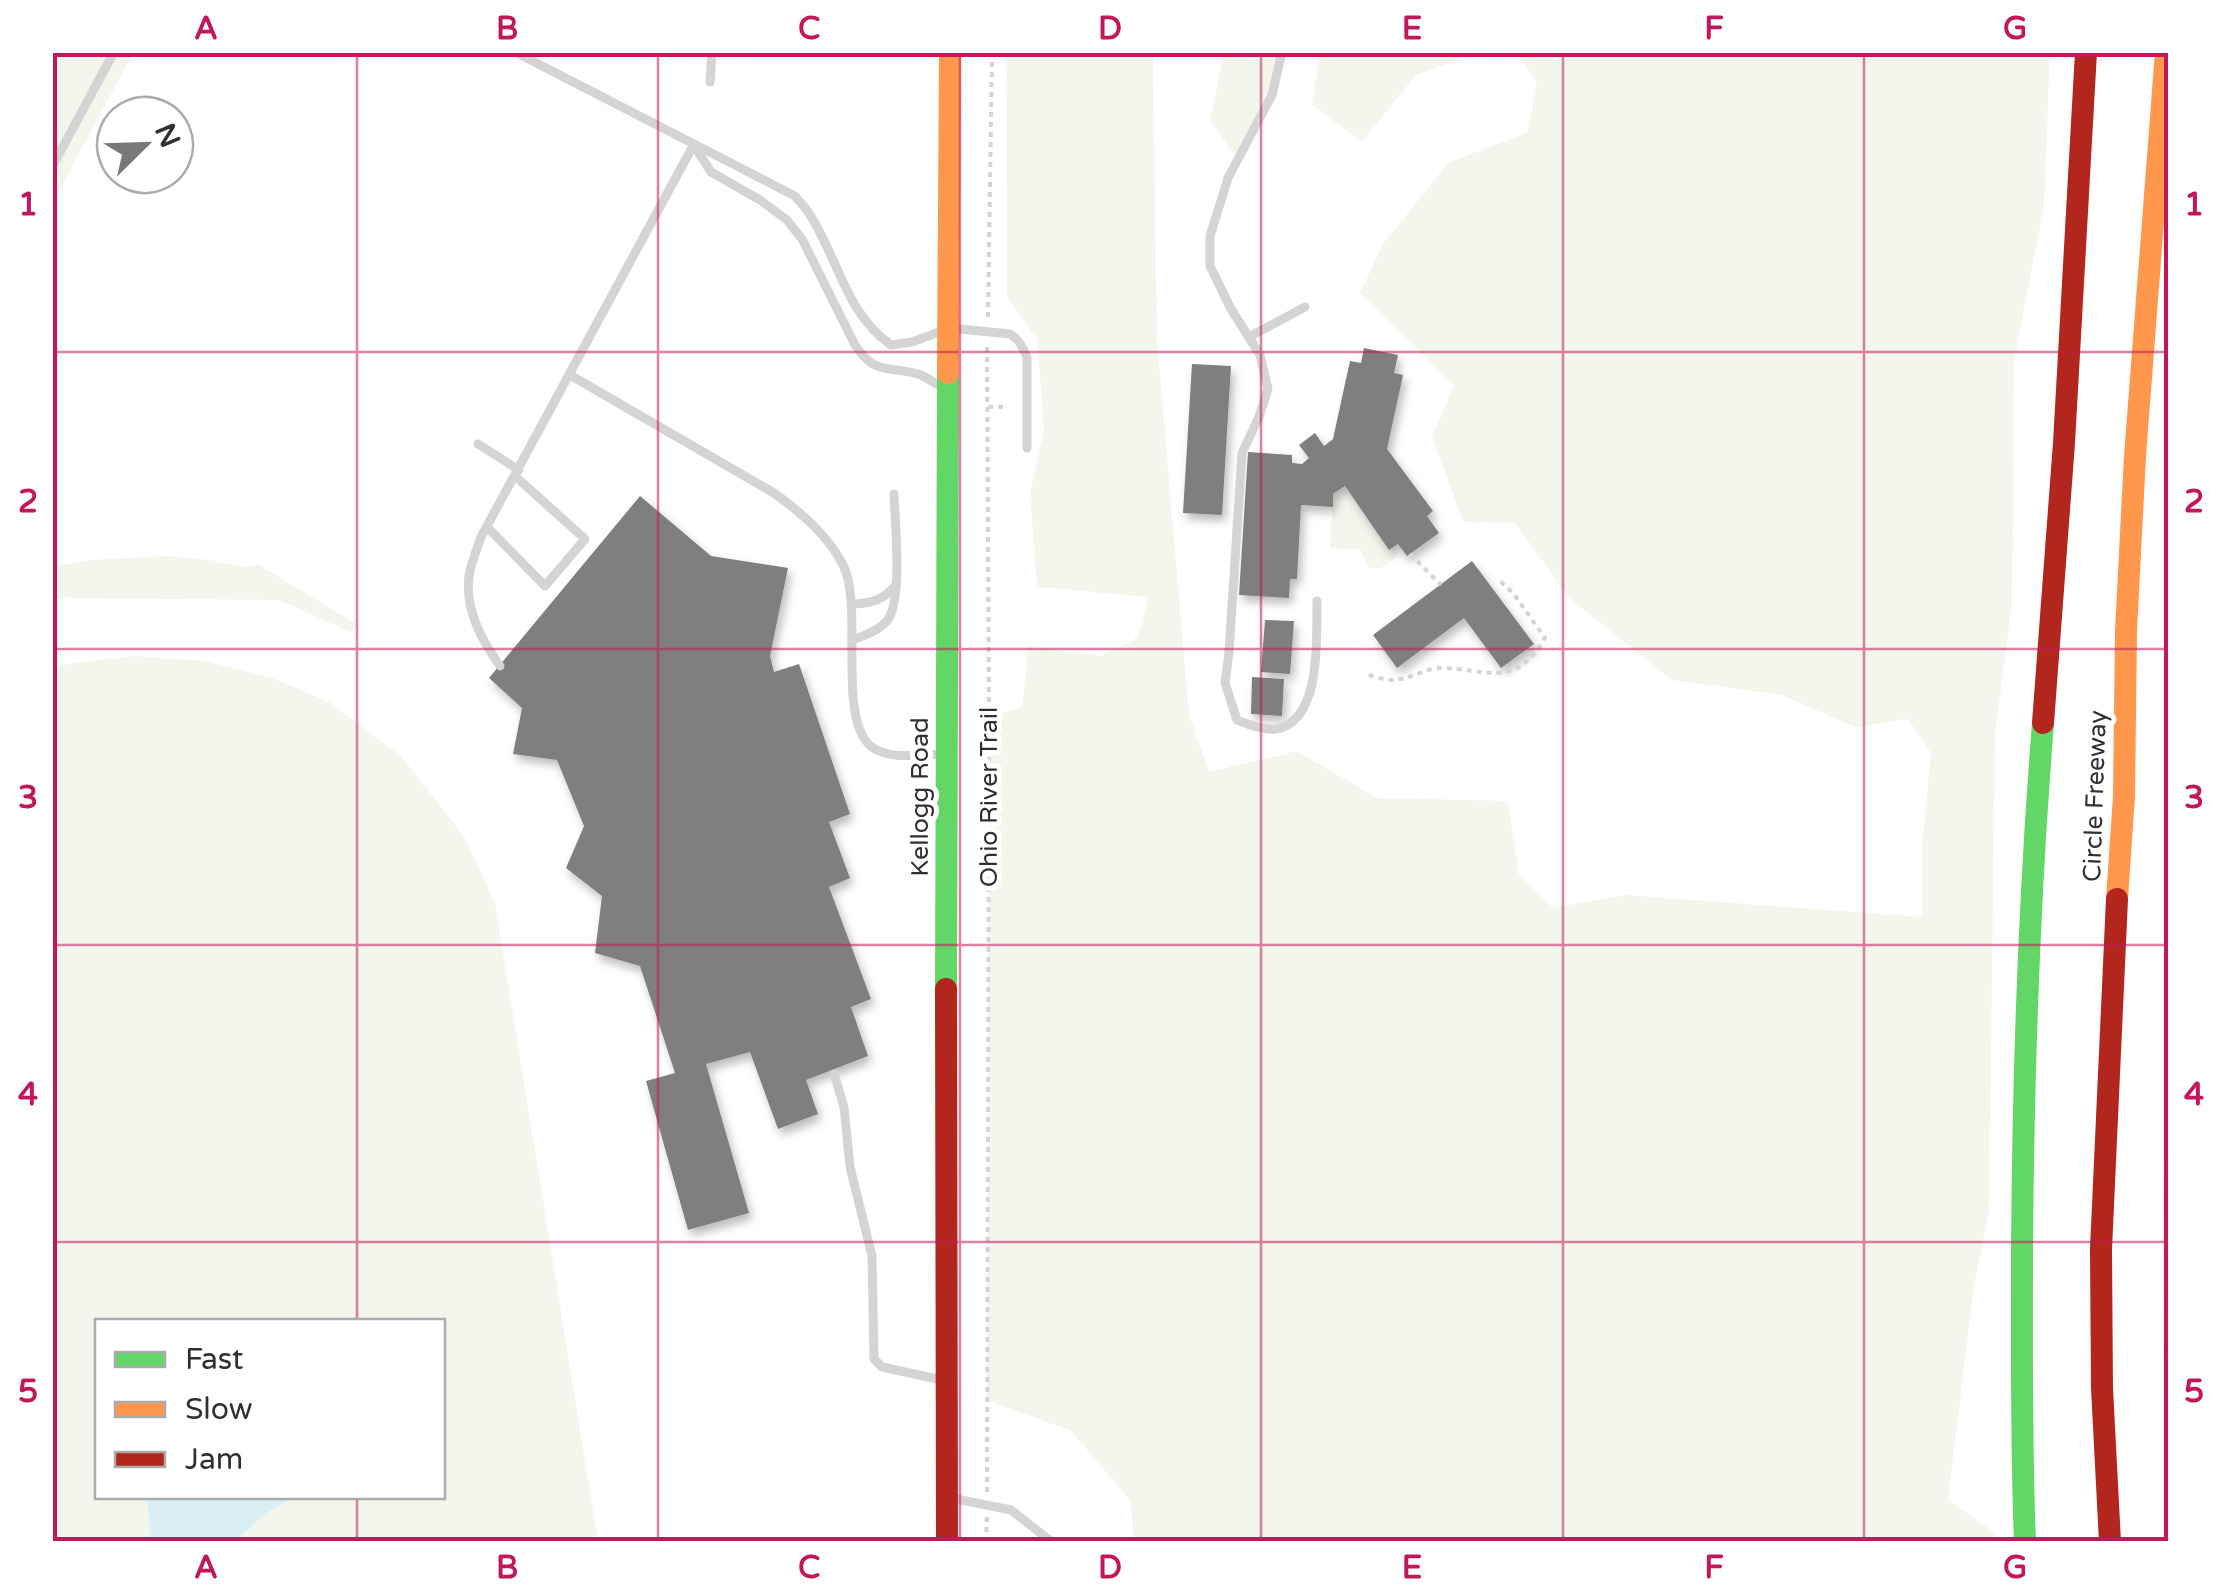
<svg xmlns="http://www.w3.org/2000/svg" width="2221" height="1594" font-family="'Varela Round',sans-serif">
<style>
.green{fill:#f3f6ed;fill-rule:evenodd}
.water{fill:#d9eff3}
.building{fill:#7f7f7f;filter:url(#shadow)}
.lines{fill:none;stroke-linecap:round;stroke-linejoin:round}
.path{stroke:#d4d4d4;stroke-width:4;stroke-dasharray:5 5;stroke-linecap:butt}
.lane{stroke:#d4d4d4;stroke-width:9}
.fast{stroke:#63d668;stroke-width:22}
.slow{stroke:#ff974d;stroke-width:22}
.jam{stroke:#b3261e;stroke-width:22}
.grid{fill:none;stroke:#c2185b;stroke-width:2.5;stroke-opacity:0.55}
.labels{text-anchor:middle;stroke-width:10;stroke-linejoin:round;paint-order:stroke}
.street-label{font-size:25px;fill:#303030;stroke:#fff}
.neatline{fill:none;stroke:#c2185b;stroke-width:4}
.grid-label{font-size:32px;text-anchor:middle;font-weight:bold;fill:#c2185b}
</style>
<defs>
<filter id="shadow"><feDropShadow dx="3.5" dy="6" stdDeviation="5" flood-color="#0004"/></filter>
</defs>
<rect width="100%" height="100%" fill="#fff"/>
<g class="green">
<path d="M 53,53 L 133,53 L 53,202 Z"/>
<path d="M 1006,53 L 1153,53 L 1157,339 L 1189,714 L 1209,772 L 1297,751 L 1377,798 L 1508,801 L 1519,875 L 1553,908 L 1626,895 L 1922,917 L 1922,846 L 1931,753 L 1908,719 L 1855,727 L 1781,695 L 1672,680 L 1569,598 L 1515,523 L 1463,522 L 1432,436 L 1454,385 L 1360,293 L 1383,244 L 1449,162 L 1527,133 L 1537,82 L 1516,53 L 2050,53 L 2044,206 L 2014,361 L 2012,602 L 1995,735 L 1989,1212 L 1974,1285 L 1948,1499 L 1996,1534 L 1996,1541 L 1133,1541 L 1131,1501 L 1071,1431 L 987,1400 L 989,717 L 1022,707 L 1029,646 L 1102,656 L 1138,637 L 1149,597 L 1037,587 L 1030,494 L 1044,428 L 1037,339 L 1007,298 Z"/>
<path d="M 1224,53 L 1282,53 L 1272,95 L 1238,160 L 1210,120 Z"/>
<path d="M 1320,53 L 1320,52 L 1476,53 L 1415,76 L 1362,142 L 1312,105 Z"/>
<path d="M 1345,487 L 1389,550 L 1394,547 L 1398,556 L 1381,568 L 1369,568 L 1360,550 L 1330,548 L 1333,494 Z"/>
<path d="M 167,556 L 209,560 L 247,567 L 258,564 L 358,625 L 350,632 L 279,600 L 62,598 L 53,600 L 53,567 L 90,560 Z"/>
<path d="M 134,656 L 206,661 L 275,679 L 329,702 L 401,756 L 464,836 L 495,903 L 598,1541 L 53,1541 L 52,669 L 72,663 ZM 98,1322 L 442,1322 L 442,1496 L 98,1496 Z"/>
<path d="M 2168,1088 L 2168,1541 L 2165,1542 L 2162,1186 Z"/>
</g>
<path class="water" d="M 147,1497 L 147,1496 L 294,1497 L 267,1512 L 234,1542 L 151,1541 Z"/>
<g class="building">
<path d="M 1364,348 L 1398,355 L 1394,373 L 1403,375 L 1387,449 L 1433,511 L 1427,516 L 1439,533 L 1407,556 L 1398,544 L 1389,550 L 1345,486 L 1333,494 L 1333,507 L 1301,505 L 1297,579 L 1290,579 L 1289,598 L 1239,595 L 1248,452 L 1292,455 L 1292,463 L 1302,464 L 1309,458 L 1299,445 L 1315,433 L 1324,446 L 1333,439 L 1350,361 L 1361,363 Z"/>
<path d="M 1192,364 L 1231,366 L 1222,515 L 1183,513 Z"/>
<path d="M 640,496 L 711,556 L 788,568 L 770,656 L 774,672 L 799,664 L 850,814 L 829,822 L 850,878 L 829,887 L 871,999 L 851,1007 L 868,1056 L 806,1080 L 818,1114 L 778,1129 L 750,1052 L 706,1064 L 749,1213 L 688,1230 L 646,1081 L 675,1073 L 640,966 L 595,953 L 602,896 L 566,868 L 584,826 L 557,760 L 513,754 L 522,708 L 489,678 Z"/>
<path d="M 1472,561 L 1534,644 L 1501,668 L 1464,618 L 1397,668 L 1373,635 Z"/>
<path d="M 1265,620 L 1294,621 L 1290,674 L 1261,672 Z"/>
<path d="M 1252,677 L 1284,679 L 1282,716 L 1251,714 Z"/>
</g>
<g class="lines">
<g class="path">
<path d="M 988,317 L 992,52"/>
<path d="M 988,407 L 1003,407"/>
<path d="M 1410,554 L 1441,585"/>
<path d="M 1369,675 C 1376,677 1386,680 1393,680 C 1408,680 1424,669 1439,668 C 1486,668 1514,691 1545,638 L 1513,593 L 1500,581"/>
<path d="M 987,1492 L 989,717 L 987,346"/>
<path d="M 986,1542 L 987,1516"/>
</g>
<g class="lane">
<path d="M 515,52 L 795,196 C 800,202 806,208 810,215 C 838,258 846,314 891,345 L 912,342 L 950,328 L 1010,334 C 1020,340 1023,348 1027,358 L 1027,448"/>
<path d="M 1282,52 L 1272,95 L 1228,178 L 1210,236 L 1210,266 L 1231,309 L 1260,355 L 1268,389 L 1259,417 L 1242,453 L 1229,652 L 1225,683 L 1237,720 C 1248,724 1264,731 1276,729 C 1323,721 1316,635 1317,601"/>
<path d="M 710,82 L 712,52"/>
<path d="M 695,147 L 711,172 L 760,200 L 787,220 L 802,239 L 855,345 C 877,378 889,364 921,375 C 928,378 936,384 943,388"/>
<path d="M 52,167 L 114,52"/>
<path d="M 1249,337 L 1305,307"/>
<path d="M 570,375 L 774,493 C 800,512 828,535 843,565 C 865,607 834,726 875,749 C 893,760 923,754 943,754"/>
<path d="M 478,444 L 519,470"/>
<path d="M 487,527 L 545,586 L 585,539 L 515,476"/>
<path d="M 853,604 C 873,603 883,600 896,585"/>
<path d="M 852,640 C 864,636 878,631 887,621 C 903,602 895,521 894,494"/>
<path d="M 500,666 C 481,639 465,610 469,576 C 471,563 477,549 481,537 L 694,144"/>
<path d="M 834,1074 L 844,1107 L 850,1167 L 872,1256 L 874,1359 L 882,1367 L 942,1380"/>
<path d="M 951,1498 L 1011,1510 L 1052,1542"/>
</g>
<g class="fast">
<path d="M 946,989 L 948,373"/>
<path d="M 2025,1542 C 2021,1446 2022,1350 2022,1254 C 2023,1076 2029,899 2043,723"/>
</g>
<g class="slow">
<path d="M 948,373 L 950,52"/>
<path d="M 2117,899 L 2124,796 L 2126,631 L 2135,456 L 2166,52"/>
</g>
<g class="jam">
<path d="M 2043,723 L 2064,443 L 2086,52"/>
<path d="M 946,989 L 947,1542"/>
<path d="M 2110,1542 L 2102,1388 L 2101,1249 L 2117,899"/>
</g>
</g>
<path class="grid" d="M 357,52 L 357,1322M 658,52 L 658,1542M 960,52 L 960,1542M 1261,52 L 1261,1542M 1563,52 L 1563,1542M 1864,52 L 1864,1542M 52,352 L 2168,352M 52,649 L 2168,649M 52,945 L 2168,945M 52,1242 L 2168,1242M 357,1496 L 357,1542"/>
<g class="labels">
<g class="street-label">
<text transform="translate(2094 796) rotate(-88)" y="9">Circle Freeway</text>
<text transform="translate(919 797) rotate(-90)" y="9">Kellogg Road</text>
<text transform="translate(988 797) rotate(-90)" y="9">Ohio River Trail</text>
</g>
</g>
<rect width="2221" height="1594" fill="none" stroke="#ffffff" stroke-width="110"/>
<rect x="95" y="1319" width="350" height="180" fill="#ffffff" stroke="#acacac" stroke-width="2.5"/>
<rect x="115" y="1352" width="50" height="15" fill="#63d668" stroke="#acacac" stroke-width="2.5"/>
<text x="185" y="1369" font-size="30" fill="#303030">Fast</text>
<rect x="115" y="1402" width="50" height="15" fill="#ff974d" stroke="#acacac" stroke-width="2.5"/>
<text x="185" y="1419" font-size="30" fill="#303030">Slow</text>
<rect x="115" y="1452" width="50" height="15" fill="#b3261e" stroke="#acacac" stroke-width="2.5"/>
<text x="185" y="1469" font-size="30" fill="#303030">Jam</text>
<g transform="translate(145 145) rotate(67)"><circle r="48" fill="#ffffff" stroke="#acacac" stroke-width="2.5"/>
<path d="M0-8L18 38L0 25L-18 38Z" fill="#787878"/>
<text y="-15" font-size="28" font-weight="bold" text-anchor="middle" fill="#303030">N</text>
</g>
<rect x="55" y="55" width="2111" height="1484" class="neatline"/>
<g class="grid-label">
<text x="206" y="39">A</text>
<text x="507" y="39">B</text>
<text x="809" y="39">C</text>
<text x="1110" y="39">D</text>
<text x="1412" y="39">E</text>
<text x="1714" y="39">F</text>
<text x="2015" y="39">G</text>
<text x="28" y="215">1</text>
<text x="2194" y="215">1</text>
<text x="28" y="512">2</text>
<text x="2194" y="512">2</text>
<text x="28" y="808">3</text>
<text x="2194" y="808">3</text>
<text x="28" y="1105">4</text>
<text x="2194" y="1105">4</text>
<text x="28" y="1402">5</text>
<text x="2194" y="1402">5</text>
<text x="206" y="1578">A</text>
<text x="507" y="1578">B</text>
<text x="809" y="1578">C</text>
<text x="1110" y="1578">D</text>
<text x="1412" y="1578">E</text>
<text x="1714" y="1578">F</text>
<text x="2015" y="1578">G</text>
</g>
</svg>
